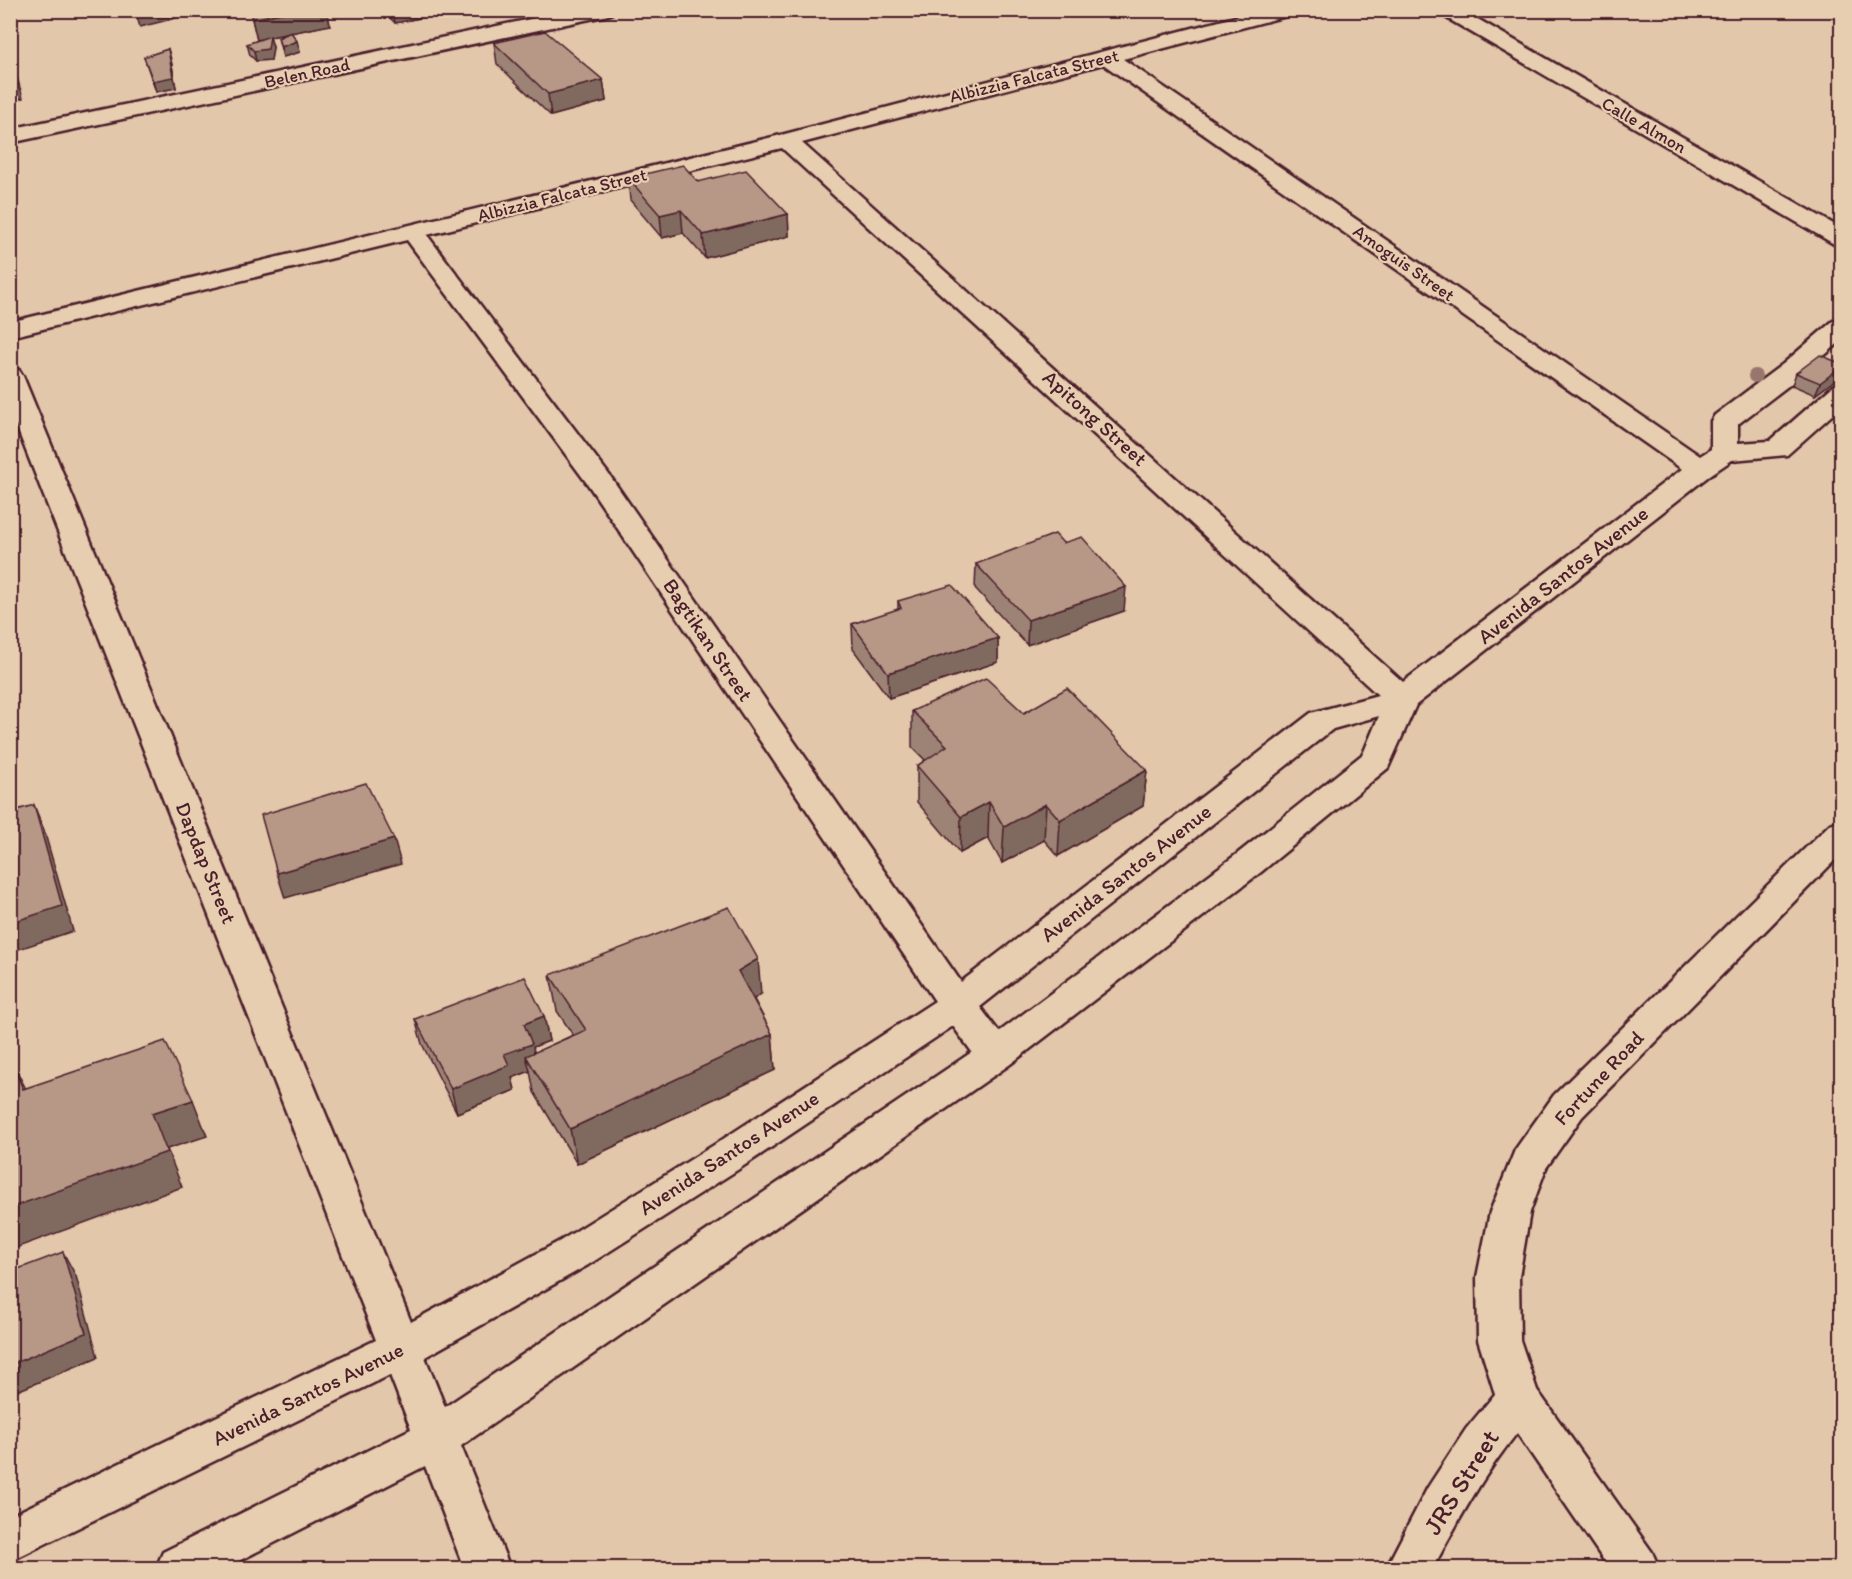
<svg xmlns="http://www.w3.org/2000/svg" width="1852" height="1579" font-family="Itim,sans-serif">
<style>
.lines{fill:none;stroke-linecap:round;stroke-linejoin:round}
.minor-casing{stroke:#4a1f2b;stroke-width:5}
.minor{fill:#e8ceb0;fill-rule:evenodd}
.tree{fill:#99766d}
.wall{fill:#9d8374;stroke:#4a1f2b;stroke-width:1.5}
.shaded-wall{fill:#806a5e;stroke:#4a1f2b;stroke-width:1.5}
.building{fill:#b79887;stroke:#4a1f2b;stroke-width:1.5}
.labels{text-anchor:middle;stroke-width:4.5;stroke-linejoin:round;paint-order:stroke}
.far-street-label{font-size:18px;fill:#4a1f2b;stroke:#e8ceb0}
.street-label{font-size:21px;fill:#4a1f2b;stroke:#e8ceb0}
.near-street-label{font-size:26px;fill:#4a1f2b;stroke:#e8ceb0}
</style>
<rect width="100%" height="100%" fill="#e2c7ab"/>
<filter id="ink" filterUnits="userSpaceOnUse"><feTurbulence type="fractalNoise" baseFrequency=".0167" numOctaves="2"/><feDisplacementMap in="SourceGraphic" scale="12" xChannelSelector="R" yChannelSelector="G"/><feConvolveMatrix kernelMatrix="1 2 1 2 8 2 1 2 1" color-interpolation-filters="sRGB"/></filter>
<g filter="url(#ink)">
<g class="lines">
<g class="minor-casing">
<g id="minor">
<path d="M 573,10 L 614,10 L 611,14 L 604,16 L 10,143 L 10,129 Z"/>
<path d="M 1262,10 L 1297,10 L 1294,14 L 1123,59 L 1700,456 L 1711,449 L 1711,421 L 1715,415 L 1783,364 L 1833,321 L 1842,319 L 1842,340 L 1801,376 L 1738,424 L 1738,443 L 1770,441 L 1833,386 L 1842,384 L 1842,406 L 1787,455 L 1732,460 L 1710,475 L 1416,705 L 1388,768 L 1261,872 L 1009,1065 L 461,1446 L 510,1568 L 464,1568 L 425,1466 L 225,1568 L 156,1568 L 163,1552 L 411,1429 L 390,1375 L 10,1561 L 10,1516 L 376,1340 L 10,410 L 10,368 L 19,370 L 23,376 L 411,1322 L 560,1241 L 714,1145 L 935,1001 L 589,486 L 407,240 L 10,337 L 10,322 L 781,135 ZM 1103,64 L 1682,469 L 1403,682 L 802,143 ZM 782,148 L 1378,695 L 1311,713 L 961,982 L 610,476 L 427,235 ZM 1379,716 L 1363,754 L 1237,854 L 999,1032 L 980,1007 L 1333,729 ZM 953,1026 L 972,1052 L 445,1407 L 425,1357 L 588,1265 L 742,1167 Z"/>
<path d="M 1437,10 L 1462,10 L 1842,229 L 1842,246 L 1834,244 L 1440,14 Z"/>
<path d="M 1842,820 L 1842,853 L 1582,1117 L 1546,1168 L 1530,1212 L 1519,1277 L 1520,1340 L 1537,1390 L 1652,1552 L 1659,1568 L 1609,1568 L 1517,1433 C 1483,1475 1458,1521 1433,1568 L 1386,1568 L 1428,1487 L 1466,1429 L 1495,1394 L 1478,1340 L 1477,1277 L 1490,1212 L 1515,1150 L 1554,1095 L 1830,824 Z"/>
</g>
</g>
<use href="#minor" class="minor"/>
</g>
<circle class="tree" cx="1755" cy="376" r="7"/>
<g class="wall">
<path d="M 250,10 L 327,10 L 330,25 L 291,33 L 300,52 L 283,57 L 278,38 L 288,34 L 270,37 L 273,47 L 271,60 L 256,61 L 250,55 L 247,44 L 261,39 L 257,40 Z"/>
<path d="M 382,10 L 424,10 L 425,17 L 395,23 Z"/>
<path d="M 494,43 L 603,80 L 606,101 L 551,116 L 497,64 Z"/>
<path d="M 168,49 L 171,60 L 176,88 L 156,92 L 144,57 Z"/>
<path d="M 628,178 L 698,182 L 788,214 L 789,236 L 705,258 L 683,233 L 662,238 L 630,200 Z"/>
<path d="M 1842,364 L 1842,368 L 1839,377 L 1815,395 L 1792,385 L 1796,373 Z"/>
<path d="M 976,564 L 1124,611 L 1027,645 L 975,588 Z"/>
<path d="M 898,601 L 998,638 L 998,662 L 889,698 L 853,649 L 852,624 L 898,610 Z"/>
<path d="M 912,711 L 1024,713 L 1147,770 L 1143,806 L 1058,856 L 1044,840 L 1002,863 L 988,838 L 960,853 L 917,802 L 917,766 L 925,760 L 912,747 Z"/>
<path d="M 550,975 L 761,994 L 754,999 L 772,1034 L 775,1070 L 577,1164 L 534,1092 L 530,1071 L 512,1078 L 515,1090 L 457,1113 L 422,1044 L 415,1019 L 544,1016 L 549,1041 L 533,1047 L 534,1053 L 573,1035 L 557,1011 Z"/>
</g>
<g class="shaded-wall">
<path d="M 135,10 L 200,10 L 200,12 L 140,27 Z"/>
<path d="M 295,10 L 327,10 L 330,25 L 270,37 L 273,47 L 271,60 L 256,61 L 254,51 L 270,37 L 257,40 L 252,19 Z"/>
<path d="M 393,10 L 424,10 L 425,17 L 395,23 Z"/>
<path d="M 297,41 L 300,52 L 283,57 L 281,47 Z"/>
<path d="M 168,49 L 171,60 L 176,88 L 156,92 L 153,81 Z"/>
<path d="M 14,67 L 23,98 L 10,101 L 10,78 Z"/>
<path d="M 603,80 L 606,101 L 551,116 L 548,94 Z"/>
<path d="M 681,210 L 683,233 L 662,238 L 660,215 Z"/>
<path d="M 788,214 L 789,236 L 705,258 L 703,235 Z"/>
<path d="M 1842,366 L 1839,377 L 1815,395 L 1820,383 Z"/>
<path d="M 1126,587 L 1124,611 L 1027,645 L 1028,620 Z"/>
<path d="M 998,638 L 998,662 L 889,698 L 888,673 Z"/>
<path d="M 1147,770 L 1143,806 L 1058,856 L 1060,820 Z"/>
<path d="M 989,802 L 988,838 L 960,853 L 961,817 Z"/>
<path d="M 1046,804 L 1044,840 L 1002,863 L 1004,827 Z"/>
<path d="M 34,805 L 44,830 L 73,931 L 10,952 L 10,923 Z"/>
<path d="M 394,839 L 401,864 L 285,898 L 277,873 Z"/>
<path d="M 758,959 L 761,994 L 742,1007 L 738,971 Z"/>
<path d="M 544,1016 L 549,1041 L 533,1047 L 537,1068 L 526,1056 L 530,1071 L 512,1078 L 515,1090 L 457,1113 L 451,1089 L 504,1054 L 524,1024 Z"/>
<path d="M 772,1034 L 775,1070 L 577,1164 L 570,1129 Z"/>
<path d="M 11,1059 L 29,1095 L 23,1089 Z"/>
<path d="M 193,1100 L 207,1136 L 167,1149 L 182,1187 L 10,1250 L 10,1208 L 152,1113 Z"/>
<path d="M 63,1252 L 76,1276 L 98,1357 L 10,1394 L 10,1365 Z"/>
</g>
<g class="building">
<path d="M 250,10 L 295,10 L 252,19 Z"/>
<path d="M 545,31 L 603,80 L 548,94 L 494,43 Z"/>
<path d="M 291,32 L 297,41 L 281,47 L 278,38 Z"/>
<path d="M 270,36 L 268,49 L 254,51 L 247,44 Z"/>
<path d="M 168,49 L 173,77 L 153,81 L 144,57 Z"/>
<path d="M 10,57 L 16,77 L 10,78 Z"/>
<path d="M 683,165 L 698,182 L 746,170 L 788,214 L 703,235 L 681,210 L 660,215 L 628,178 Z"/>
<path d="M 1820,355 L 1842,364 L 1842,366 L 1820,383 L 1796,373 Z"/>
<path d="M 1055,534 L 1063,543 L 1082,537 L 1126,587 L 1028,620 L 976,564 Z"/>
<path d="M 952,585 L 998,638 L 888,673 L 852,624 L 901,608 L 898,601 Z"/>
<path d="M 986,678 L 1024,713 L 1067,688 L 1147,770 L 1060,820 L 1046,804 L 1004,827 L 989,802 L 961,817 L 917,766 L 947,746 L 912,711 Z"/>
<path d="M 366,783 L 394,839 L 277,873 L 261,815 Z"/>
<path d="M 34,805 L 62,906 L 10,923 L 10,812 Z"/>
<path d="M 729,907 L 758,959 L 738,971 L 772,1034 L 570,1129 L 526,1056 L 586,1030 L 550,975 Z"/>
<path d="M 525,977 L 544,1016 L 524,1024 L 532,1044 L 504,1054 L 509,1065 L 451,1089 L 415,1019 Z"/>
<path d="M 165,1041 L 193,1100 L 152,1113 L 167,1152 L 10,1208 L 10,1059 L 23,1089 Z"/>
<path d="M 63,1252 L 86,1333 L 10,1365 L 10,1272 Z"/>
</g>
</g>
<g class="labels">
<g class="far-street-label">
<text transform="translate(307 73) rotate(-12)" y="6">Belen Road</text>
<text transform="translate(1034 76) rotate(-14)" y="6">Albizzia Falcata Street</text>
<text transform="translate(1644 125) rotate(30)" y="6">Calle Almon</text>
<text transform="translate(562 195) rotate(-14)" y="6">Albizzia Falcata Street</text>
<text transform="translate(1404 263) rotate(35)" y="6">Amoguis Street</text>
</g>
<g class="street-label">
<text transform="translate(1095 418) rotate(42)" y="7">Apitong Street</text>
<text transform="translate(1563 575) rotate(-38)" y="7">Avenida Santos Avenue</text>
<text transform="translate(708 640) rotate(56)" y="7">Bagtikan Street</text>
<text transform="translate(206 863) rotate(68)" y="7">Dapdap Street</text>
<text transform="translate(1126 873) rotate(-38)" y="7">Avenida Santos Avenue</text>
<text transform="translate(1599 1078) rotate(-47)" y="7">Fortune Road</text>
<text transform="translate(729 1153) rotate(-33)" y="7">Avenida Santos Avenue</text>
<text transform="translate(308 1394) rotate(-26)" y="7">Avenida Santos Avenue</text>
</g>
<g class="near-street-label">
<text transform="translate(1461 1482) rotate(-58)" y="9">JRS Street</text>
</g>
</g>
<rect width="1852" height="1579" fill="none" stroke="#e8ceb0" stroke-width="36"/>
<rect x="18" y="18" width="1816" height="1543" fill="none" stroke="#4a1f2b" stroke-width="2" filter="url(#ink)"/>
</svg>
